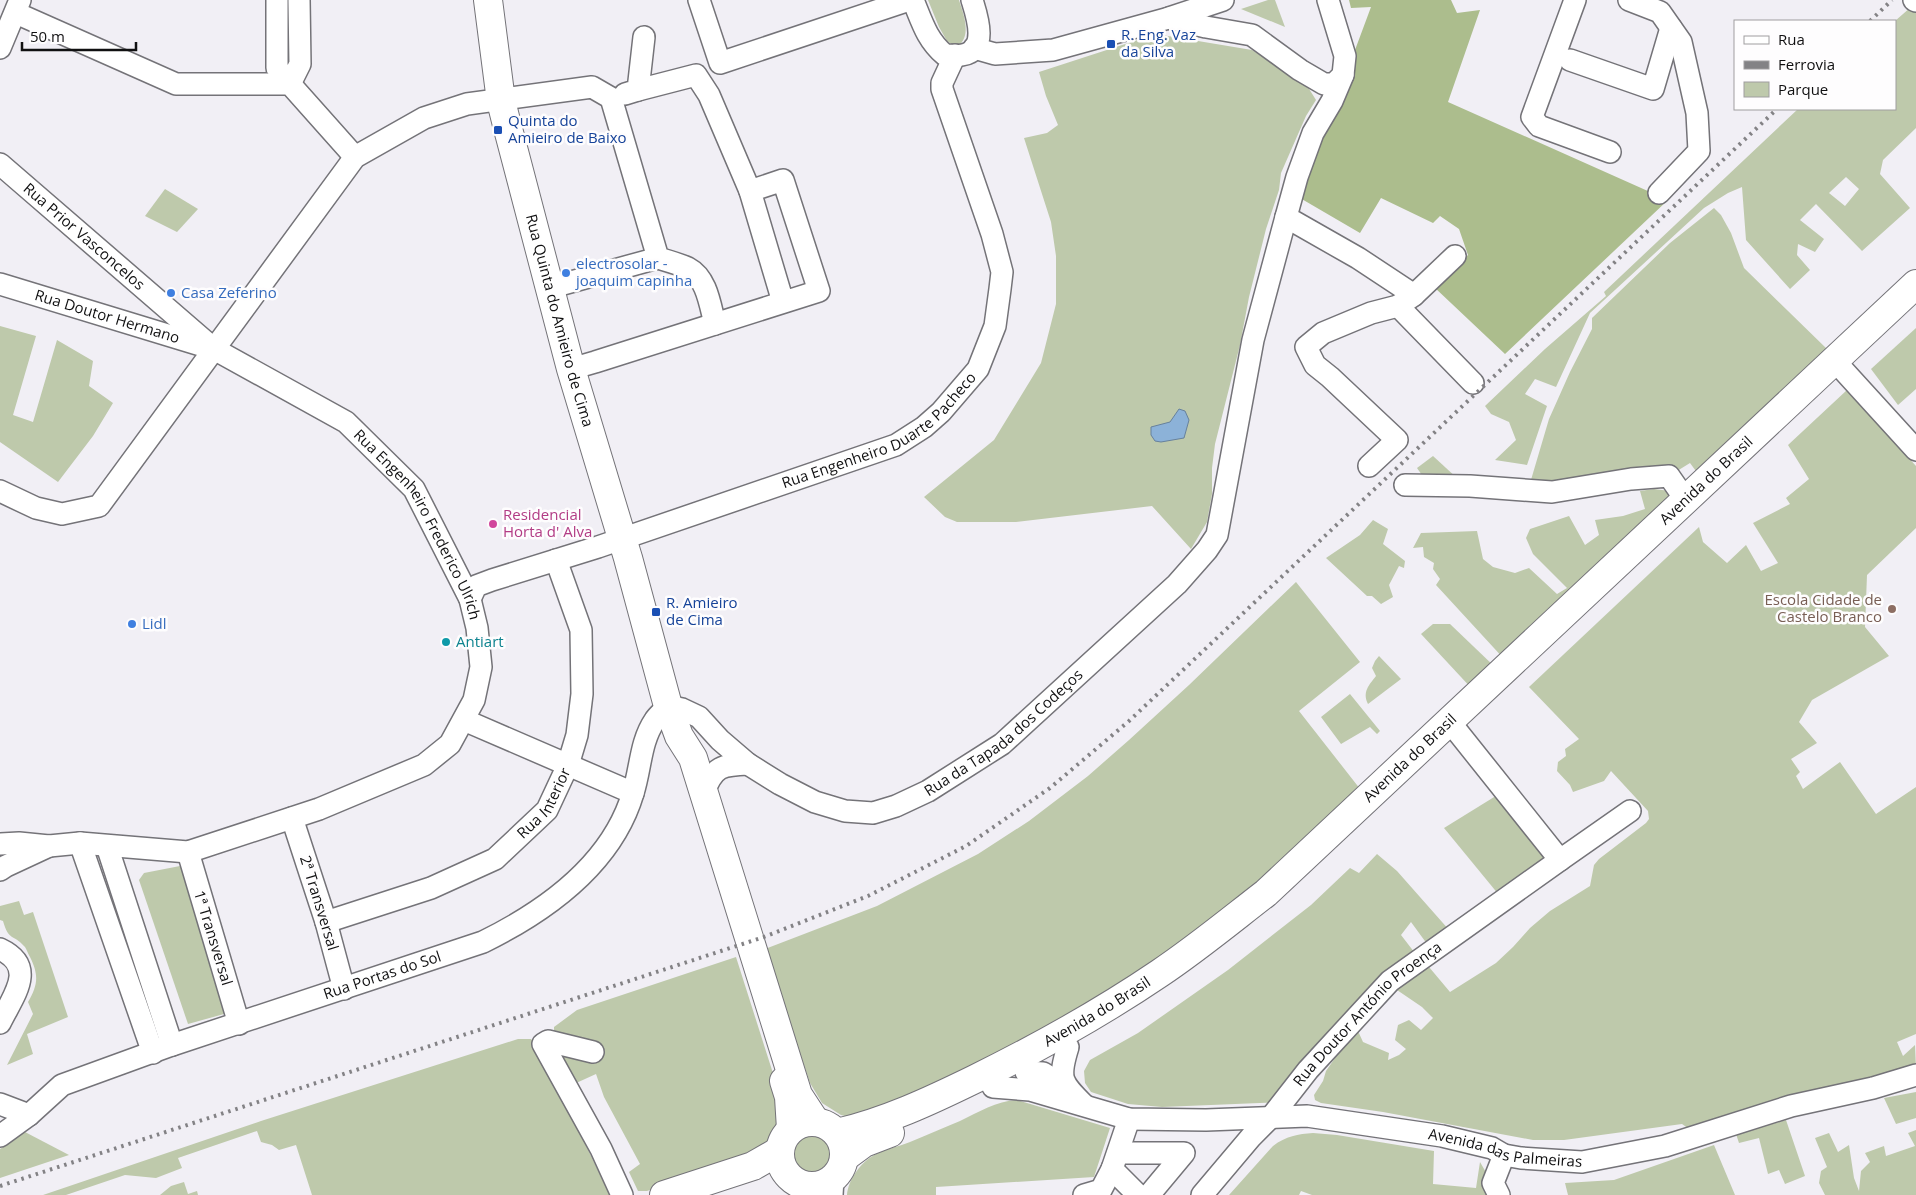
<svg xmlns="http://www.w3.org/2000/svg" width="1916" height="1195" font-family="'Open Sans',sans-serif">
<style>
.green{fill:#bec9ab;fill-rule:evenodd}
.forest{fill:#acbd8d}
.water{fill:#8cb2d8;stroke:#67819c}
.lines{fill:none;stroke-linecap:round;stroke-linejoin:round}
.minor-casing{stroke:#747378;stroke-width:24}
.major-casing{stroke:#747378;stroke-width:30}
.minor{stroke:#fff;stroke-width:21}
.major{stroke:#fff;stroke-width:28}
.rail{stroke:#838285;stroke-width:4;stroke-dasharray:2.5 5;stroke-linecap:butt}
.transit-dot{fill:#1a4fb4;stroke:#fefdfe;stroke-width:2}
.shop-dot{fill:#3f7fe0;stroke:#fefdfe;stroke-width:2}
.hotel-dot{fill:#d1479c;stroke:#fefdfe;stroke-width:2}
.education-dot{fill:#8d6e63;stroke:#fefdfe;stroke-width:2}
.culture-dot{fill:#0f9aa8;stroke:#fefdfe;stroke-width:2}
.labels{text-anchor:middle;stroke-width:5;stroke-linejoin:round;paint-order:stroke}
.transit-label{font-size:15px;fill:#164399;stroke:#fefdfe;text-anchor:start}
.street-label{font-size:15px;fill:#101011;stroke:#fefdfe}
.shop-label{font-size:15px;fill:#366cbe;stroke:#fefdfe;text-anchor:start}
.hotel-label{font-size:15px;fill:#b23c85;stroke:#fefdfe;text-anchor:start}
.education-label{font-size:15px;fill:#785e54;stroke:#fefdfe;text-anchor:end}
.culture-label{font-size:15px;fill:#0d838f;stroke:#fefdfe;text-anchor:start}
</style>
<rect width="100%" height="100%" fill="#f1eff5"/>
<g class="green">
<path d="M 928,0 L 959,0 C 963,13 972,35 959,45 L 953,45 L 947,41 L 939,27 Z"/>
<path d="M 1268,0 L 1275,0 L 1285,27 L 1241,9 Z"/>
<path d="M 1911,7 L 1916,10 L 1916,128 L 1883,160 L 1880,174 L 1910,208 L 1862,251 L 1816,204 L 1800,220 L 1824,239 L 1815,252 L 1798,244 L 1797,255 L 1810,270 L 1790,289 L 1746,240 L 1742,187 L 1728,193 L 1704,208 L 1590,313 L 1556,387 L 1535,379 L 1525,394 L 1547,406 L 1527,465 L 1495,460 L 1516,440 L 1509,422 L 1491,414 L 1485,406 L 1545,349 L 1606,296 L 1604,292 L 1798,109 L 1895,109 L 1895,21 ZM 1846,177 L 1859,189 L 1845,206 L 1829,193 Z"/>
<path d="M 1156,34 L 1252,50 L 1306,84 L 1316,100 L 1306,116 L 1281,173 L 1279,190 L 1266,229 L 1249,297 L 1240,345 L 1215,444 L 1212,468 L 1212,494 L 1207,522 L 1191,549 L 1152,506 L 1016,522 L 957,522 L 945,517 L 924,497 L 994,440 L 1041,363 L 1056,304 L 1056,256 L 1051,222 L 1024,138 L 1047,133 L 1058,125 L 1046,96 L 1039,72 Z"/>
<path d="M 165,189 L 198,209 L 177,232 L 145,216 Z"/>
<path d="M 1714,208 L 1721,215 L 1731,233 L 1744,268 L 1827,349 L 1704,482 L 1690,463 L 1669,476 L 1528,490 L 1549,419 L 1570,372 L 1592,329 L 1592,318 L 1670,243 Z"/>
<path d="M 0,326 L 36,336 L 13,415 L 33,422 L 57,340 L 93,361 L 89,386 L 113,403 L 93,436 L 58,482 L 0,442 Z"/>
<path d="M 1916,328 L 1916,389 L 1898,405 L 1871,369 Z"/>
<path d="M 1847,390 L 1916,466 L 1916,528 L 1867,575 L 1865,627 L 1889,656 L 1812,700 L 1799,722 L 1817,743 L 1791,759 L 1800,772 L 1796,776 L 1803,789 L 1840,762 L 1876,814 L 1916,787 L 1916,1034 L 1897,1042 L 1903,1056 L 1915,1045 L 1916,1069 L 1692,1131 L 1682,1124 L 1564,1140 L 1533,1140 L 1383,1112 L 1321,1103 L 1315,1100 L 1314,1095 L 1323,1081 L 1326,1071 L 1335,1058 L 1358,1031 L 1363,1042 L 1389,1053 L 1388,1060 L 1399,1055 L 1406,1049 L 1395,1040 L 1398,1025 L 1409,1020 L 1421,1030 L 1433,1018 L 1422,1007 L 1397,990 L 1408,979 L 1429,967 L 1450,992 L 1496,963 L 1513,947 L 1530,928 L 1550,911 L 1590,886 L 1594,865 L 1599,859 L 1646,823 L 1649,819 L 1648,811 L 1611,771 L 1604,781 L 1573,792 L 1570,785 L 1557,771 L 1558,762 L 1566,756 L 1565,749 L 1579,739 L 1529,687 L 1699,527 L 1703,542 L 1727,563 L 1746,545 L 1761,571 L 1778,563 L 1753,523 L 1790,504 L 1786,498 L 1809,479 L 1788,445 Z"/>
<path d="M 1433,456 L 1458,479 L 1424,478 L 1417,468 Z"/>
<path d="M 1654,489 L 1670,491 L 1677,501 L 1505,660 L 1436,585 L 1440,579 L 1433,569 L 1434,563 L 1424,557 L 1423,547 L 1413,548 L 1421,533 L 1477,531 L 1483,559 L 1493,567 L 1515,573 L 1529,568 L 1557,594 L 1567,588 L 1533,554 L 1526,538 L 1530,529 L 1569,516 L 1585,545 L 1599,535 L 1595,520 L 1623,516 L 1645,509 L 1640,491 Z"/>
<path d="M 1373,520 L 1388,529 L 1383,544 L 1405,561 L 1404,568 L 1399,566 L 1389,585 L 1393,597 L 1381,604 L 1372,596 L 1367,596 L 1326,558 L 1360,535 Z"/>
<path d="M 1296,582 L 1360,662 L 1299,711 L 1364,794 L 1231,911 L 1007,1057 L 856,1119 L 841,1115 L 822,1103 L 810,1083 L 765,949 L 877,906 L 978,854 L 1029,821 L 1088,776 L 1129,740 L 1189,685 Z"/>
<path d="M 1433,624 L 1450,624 L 1496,668 L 1474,691 L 1421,634 Z"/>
<path d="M 1379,656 L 1401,679 L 1368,704 C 1362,692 1369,685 1376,676 L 1372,668 L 1375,661 Z"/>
<path d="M 1350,694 L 1380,731 L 1377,734 L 1370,727 L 1341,744 L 1321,717 Z"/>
<path d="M 1499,794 L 1550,858 L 1499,895 L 1444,828 Z"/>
<path d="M 1377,854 L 1397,871 L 1450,931 L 1430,948 L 1411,922 L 1401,935 L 1418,957 L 1283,1102 L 1162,1107 L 1128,1104 L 1091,1092 L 1085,1083 L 1084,1071 L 1090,1060 L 1138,1033 L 1228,970 L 1311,905 L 1350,868 L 1359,873 Z"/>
<path d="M 180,866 L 183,868 L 226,1008 L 224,1014 L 188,1024 L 139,880 L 144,873 Z"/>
<path d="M 19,901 L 24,915 L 33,912 L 68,1017 L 27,1034 L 33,1054 L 7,1065 L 33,1014 L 28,1002 C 38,985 39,975 30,957 C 28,954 27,950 25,947 C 13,933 9,942 3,921 L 0,920 L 0,906 Z"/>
<path d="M 736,957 L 778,1089 L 781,1123 L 768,1147 L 756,1154 L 647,1191 L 638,1191 L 629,1172 L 640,1164 L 604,1097 L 596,1074 L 574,1084 L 554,1049 L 554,1027 L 577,1010 Z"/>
<path d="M 518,1039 L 531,1039 L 540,1051 L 610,1195 L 312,1195 L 296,1145 L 279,1150 L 272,1145 L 261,1142 L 257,1131 L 178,1158 L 182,1168 L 156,1178 L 125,1175 L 66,1195 L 43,1195 L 261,1121 Z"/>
<path d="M 1916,1092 L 1916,1118 L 1896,1124 L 1884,1098 Z"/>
<path d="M 1017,1100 L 1110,1128 L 1094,1177 L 936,1187 L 936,1195 L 847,1195 C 848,1181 859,1165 871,1157 C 881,1150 898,1147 910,1142 C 927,1135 943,1128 960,1121 C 979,1112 996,1101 1017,1100 Z"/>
<path d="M 1786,1120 L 1805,1176 L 1785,1184 L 1779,1170 L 1768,1174 L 1759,1138 L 1739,1143 L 1736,1134 Z"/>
<path d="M 1916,1130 L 1916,1195 L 1825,1195 L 1819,1183 L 1821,1171 L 1827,1167 L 1815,1138 L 1829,1133 L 1838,1152 L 1849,1145 L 1854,1178 L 1859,1191 L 1861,1171 L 1870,1162 L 1865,1153 L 1884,1146 L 1886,1156 L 1915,1146 L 1908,1133 Z"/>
<path d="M 25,1132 L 69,1155 L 0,1178 L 0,1149 Z"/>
<circle cx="812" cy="1154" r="21"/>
<path d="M 1313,1133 L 1337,1135 L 1434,1151 L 1433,1184 L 1476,1188 L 1480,1162 L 1499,1195 L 1312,1195 L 1301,1191 L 1299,1195 L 1229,1195 L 1273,1146 C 1286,1136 1298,1134 1313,1133 Z"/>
<path d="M 1714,1145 L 1735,1195 L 1568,1195 L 1565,1183 L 1614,1180 Z"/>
<path d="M 184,1182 L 188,1194 L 197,1191 L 198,1195 L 160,1195 L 171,1186 Z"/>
</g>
<path class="forest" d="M 1349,0 L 1451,0 L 1457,13 L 1480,10 L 1448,102 L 1668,200 L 1505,354 L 1434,287 L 1468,255 L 1459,229 L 1440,216 L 1433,223 L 1381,198 L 1360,233 L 1300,198 L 1371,7 L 1351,8 Z"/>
<path class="water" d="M 1179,409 L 1185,411 L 1189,420 L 1184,438 L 1161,442 L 1155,441 L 1151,435 L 1151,427 L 1170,422 Z"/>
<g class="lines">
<g class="minor-casing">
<g id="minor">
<path d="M 277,0 L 277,68 L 290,84 L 300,64 L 299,0"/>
<path d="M 699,0 L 720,63 L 909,0"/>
<path d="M 913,0 C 922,22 927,40 945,55 C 951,55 956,56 962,55 C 989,51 977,16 972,0"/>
<path d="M 1575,0 L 1532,117 L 1539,126 L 1610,152"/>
<path d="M 1629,0 L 1660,12 L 1681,42 L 1697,113 L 1699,151 L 1659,193"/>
<path d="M 1914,0 L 1916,1"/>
<path d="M 16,13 L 176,84 L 290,84 L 355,157"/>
<path d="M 1169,18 L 1206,27 L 1252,35 L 1300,70 L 1324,84 L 1334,84 L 1343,75 L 1345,56 L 1328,0"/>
<path d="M 0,48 L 20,0"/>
<path d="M 974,48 L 995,54 L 1053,50 L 1169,18 L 1223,0"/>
<path d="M 1570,60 L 1653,89 L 1671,28"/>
<path d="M 1343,75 L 1332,101 L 1313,133 L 1297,177 L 1286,217 L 1358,258 L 1414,295 L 1398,306 L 1371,313 L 1323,333 L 1306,347 L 1315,365 L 1330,377 L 1397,440 L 1369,466"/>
<path d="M 638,90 L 696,75 L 709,95 L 750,191"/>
<path d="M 625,94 L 638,90 L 644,37"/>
<path id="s1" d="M 0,164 L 214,349 L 346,422 L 414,489 L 470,599 L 477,628 L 481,667 L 474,700 L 450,744 L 424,765 L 319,809 L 188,852 L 80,843 L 49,846 L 19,843 L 0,844"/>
<path id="s2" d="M 0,284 L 207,347"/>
<path d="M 549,288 L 658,258"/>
<path d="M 1414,295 L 1455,256"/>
<path d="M 1398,306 L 1473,383"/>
<path d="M 1834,360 L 1916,450"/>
<path d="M 571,369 L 595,362 L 819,291 L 783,180 L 750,191 L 783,302"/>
<path d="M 1405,485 L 1470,486 L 1552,492 L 1631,479 L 1669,476 L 1685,499"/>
<path d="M 0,491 L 36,508 L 62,514 L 99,506 L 355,157 L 424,118 L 467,104 L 592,87 L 611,98 L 658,258 C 668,261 679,264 688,268 C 707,278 710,305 715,324"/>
<path id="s3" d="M 470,599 L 476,586 L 492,580 L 598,547 L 896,445 L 924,427 L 941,412 L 978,369 L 995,326 L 1000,289 L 1002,272 L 992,234 L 942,89 L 942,83 L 955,55"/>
<path d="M 464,720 L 633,793"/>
<path d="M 704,792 C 714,766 722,765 748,764"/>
<path d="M 292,818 L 326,922 L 344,989"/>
<path d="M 80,843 L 153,1053"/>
<path d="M 107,846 L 172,1045"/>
<path d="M 188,852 L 239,1024"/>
<path d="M 1560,860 L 1630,811"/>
<path d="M 0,870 L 6,866 L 49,846"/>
<path id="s4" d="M 326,922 L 431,888 L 495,859 L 547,810 L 568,765 L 577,735 L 582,694 L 581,630 L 556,560"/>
<path d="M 0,949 C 38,967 13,996 0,1023"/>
<path d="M 1068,1047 C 1058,1079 1061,1082 1084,1105"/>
<path d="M 593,1052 L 548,1041 L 543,1044 L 601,1149 L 622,1195"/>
<path d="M 1026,1072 L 1043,1073 L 1064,1086"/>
<path id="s5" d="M 993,1087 L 1030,1090 L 1129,1119 L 1206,1120 L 1307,1116 L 1442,1136 L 1492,1148 L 1504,1155 L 1521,1158 L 1582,1162 L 1665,1146 L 1791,1106 L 1873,1088 L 1916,1075"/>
<path d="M 0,1104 L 29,1115"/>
<path id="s6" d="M 0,1136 L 29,1115 L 62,1085 L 172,1045 L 483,942 C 546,911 612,864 633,793 C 641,768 640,742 655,720 C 658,715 664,711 668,706 L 682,709 L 699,717 L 720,740 L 748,764 L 780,784 L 815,802 L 845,811 L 873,813 L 896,806 L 928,791 L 1002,744 L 1177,584 L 1207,550 L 1217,535 L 1253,340 L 1286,217"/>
<path d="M 1118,1153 L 1184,1153 L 1149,1195"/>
<path d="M 1112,1169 L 1138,1195"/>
<path d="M 809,1186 L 816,1195"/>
<path d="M 832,1195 L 833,1179"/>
<path d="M 1084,1195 L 1101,1190 L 1112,1169 L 1129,1119"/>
<path id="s7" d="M 1202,1195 L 1251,1137 L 1272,1116 L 1308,1070 L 1390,981 L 1560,860 L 1449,721"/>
<path d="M 1499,1195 L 1493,1183 L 1504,1155"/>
</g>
</g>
<g class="major-casing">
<g id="major">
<path id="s8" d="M 488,0 L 501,101 L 507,125 L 571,369 L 628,558 L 668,706 L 679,736 L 693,758 L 798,1095 L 815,1121"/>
<path d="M 784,1081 L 789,1097 L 791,1129"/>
<circle cx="812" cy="1154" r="32"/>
<path id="s9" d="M 837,1133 C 885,1122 930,1101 975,1079 C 1038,1048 1101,1013 1160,973 C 1196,949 1231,920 1266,893 L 1916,284"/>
<path d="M 845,1157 L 864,1143 L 890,1133"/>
<path d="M 664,1195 L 753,1166 L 779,1151"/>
</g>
</g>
<use href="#minor" class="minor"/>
<use href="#major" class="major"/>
<g class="rail">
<path d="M 1870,21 L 1892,0"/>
<path d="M 0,1186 L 764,937 L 868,896 L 966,846 L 1050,788 L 1129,721 L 1777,109"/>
</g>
</g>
<g class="transit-dot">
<rect x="1106" y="39" width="10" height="10" rx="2.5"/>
<rect x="493" y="125" width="10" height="10" rx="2.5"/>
<rect x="651" y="607" width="10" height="10" rx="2.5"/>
</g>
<g class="shop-dot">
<circle cx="566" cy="273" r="5"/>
<circle cx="171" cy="293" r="5"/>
<circle cx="132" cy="624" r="5"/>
</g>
<circle class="hotel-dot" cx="493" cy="524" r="5"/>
<circle class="education-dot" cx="1892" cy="609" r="5"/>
<circle class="culture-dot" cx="446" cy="642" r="5"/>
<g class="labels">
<g class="transit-label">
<text x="1121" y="40">R. Eng. Vaz<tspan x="1121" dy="17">da Silva</tspan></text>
<text x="508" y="126">Quinta do<tspan x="508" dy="17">Amieiro de Baixo</tspan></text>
<text x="666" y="608">R. Amieiro<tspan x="666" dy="17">de Cima</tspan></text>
</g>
<g class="street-label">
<text dy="5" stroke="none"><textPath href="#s1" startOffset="111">Rua Prior Vasconcelos</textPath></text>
<text dy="5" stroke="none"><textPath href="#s2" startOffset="112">Rua Doutor Hermano</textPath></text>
<text dy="5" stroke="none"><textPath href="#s8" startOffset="329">Rua Quinta do Amieiro de Cima</textPath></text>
<text dy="5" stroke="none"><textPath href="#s3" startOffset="450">Rua Engenheiro Duarte Pacheco</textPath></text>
<text dy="5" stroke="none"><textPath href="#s9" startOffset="1098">Avenida do Brasil</textPath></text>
<text dy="5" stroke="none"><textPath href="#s1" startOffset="561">Rua Engenheiro Frederico Ulrich</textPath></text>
<text dy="5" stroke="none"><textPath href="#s6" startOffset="1231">Rua da Tapada dos Codeços</textPath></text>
<text dy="5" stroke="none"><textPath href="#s9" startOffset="692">Avenida do Brasil</textPath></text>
<text dy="5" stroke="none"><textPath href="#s4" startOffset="256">Rua Interior</textPath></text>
<text transform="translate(319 903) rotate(73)" y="5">2ª Transversal</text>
<text transform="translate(213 938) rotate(73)" y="5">1ª Transversal</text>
<text dy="5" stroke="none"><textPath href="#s6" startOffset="419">Rua Portas do Sol</textPath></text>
<text dy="5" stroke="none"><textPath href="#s9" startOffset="288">Avenida do Brasil</textPath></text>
<text dy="5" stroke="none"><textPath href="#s7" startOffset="246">Rua Doutor António Proença</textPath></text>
<text dy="5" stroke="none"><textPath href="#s5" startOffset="520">Avenida das Palmeiras</textPath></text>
</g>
<g class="shop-label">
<text x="576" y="269">electrosolar -<tspan x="576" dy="17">joaquim capinha</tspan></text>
<text x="181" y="298">Casa Zeferino</text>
<text x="142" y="629">Lidl</text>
</g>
<g class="hotel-label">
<text x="503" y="520">Residencial<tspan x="503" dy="17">Horta d' Alva</tspan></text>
</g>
<g class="education-label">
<text x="1882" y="605">Escola Cidade de<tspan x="1882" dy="17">Castelo Branco</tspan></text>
</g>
<g class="culture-label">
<text x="456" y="647">Antiart</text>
</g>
</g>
<rect x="1734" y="20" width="162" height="90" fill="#fefdfe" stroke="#9f9e9f"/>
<rect x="1744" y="36" width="25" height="8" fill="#ffffff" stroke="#9f9e9f"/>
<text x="1778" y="45" font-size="15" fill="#101011">Rua</text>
<rect x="1744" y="61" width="25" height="8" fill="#838285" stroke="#9f9e9f"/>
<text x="1778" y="70" font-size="15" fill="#101011">Ferrovia</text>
<rect x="1744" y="82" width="25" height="15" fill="#bec9ab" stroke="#9f9e9f"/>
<text x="1778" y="95" font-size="15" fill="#101011">Parque</text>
<path d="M22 42v8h114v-8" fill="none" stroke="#101011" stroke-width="2.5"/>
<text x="30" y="42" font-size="15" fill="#101011" stroke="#fefdfe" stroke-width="4" paint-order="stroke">50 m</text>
</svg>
